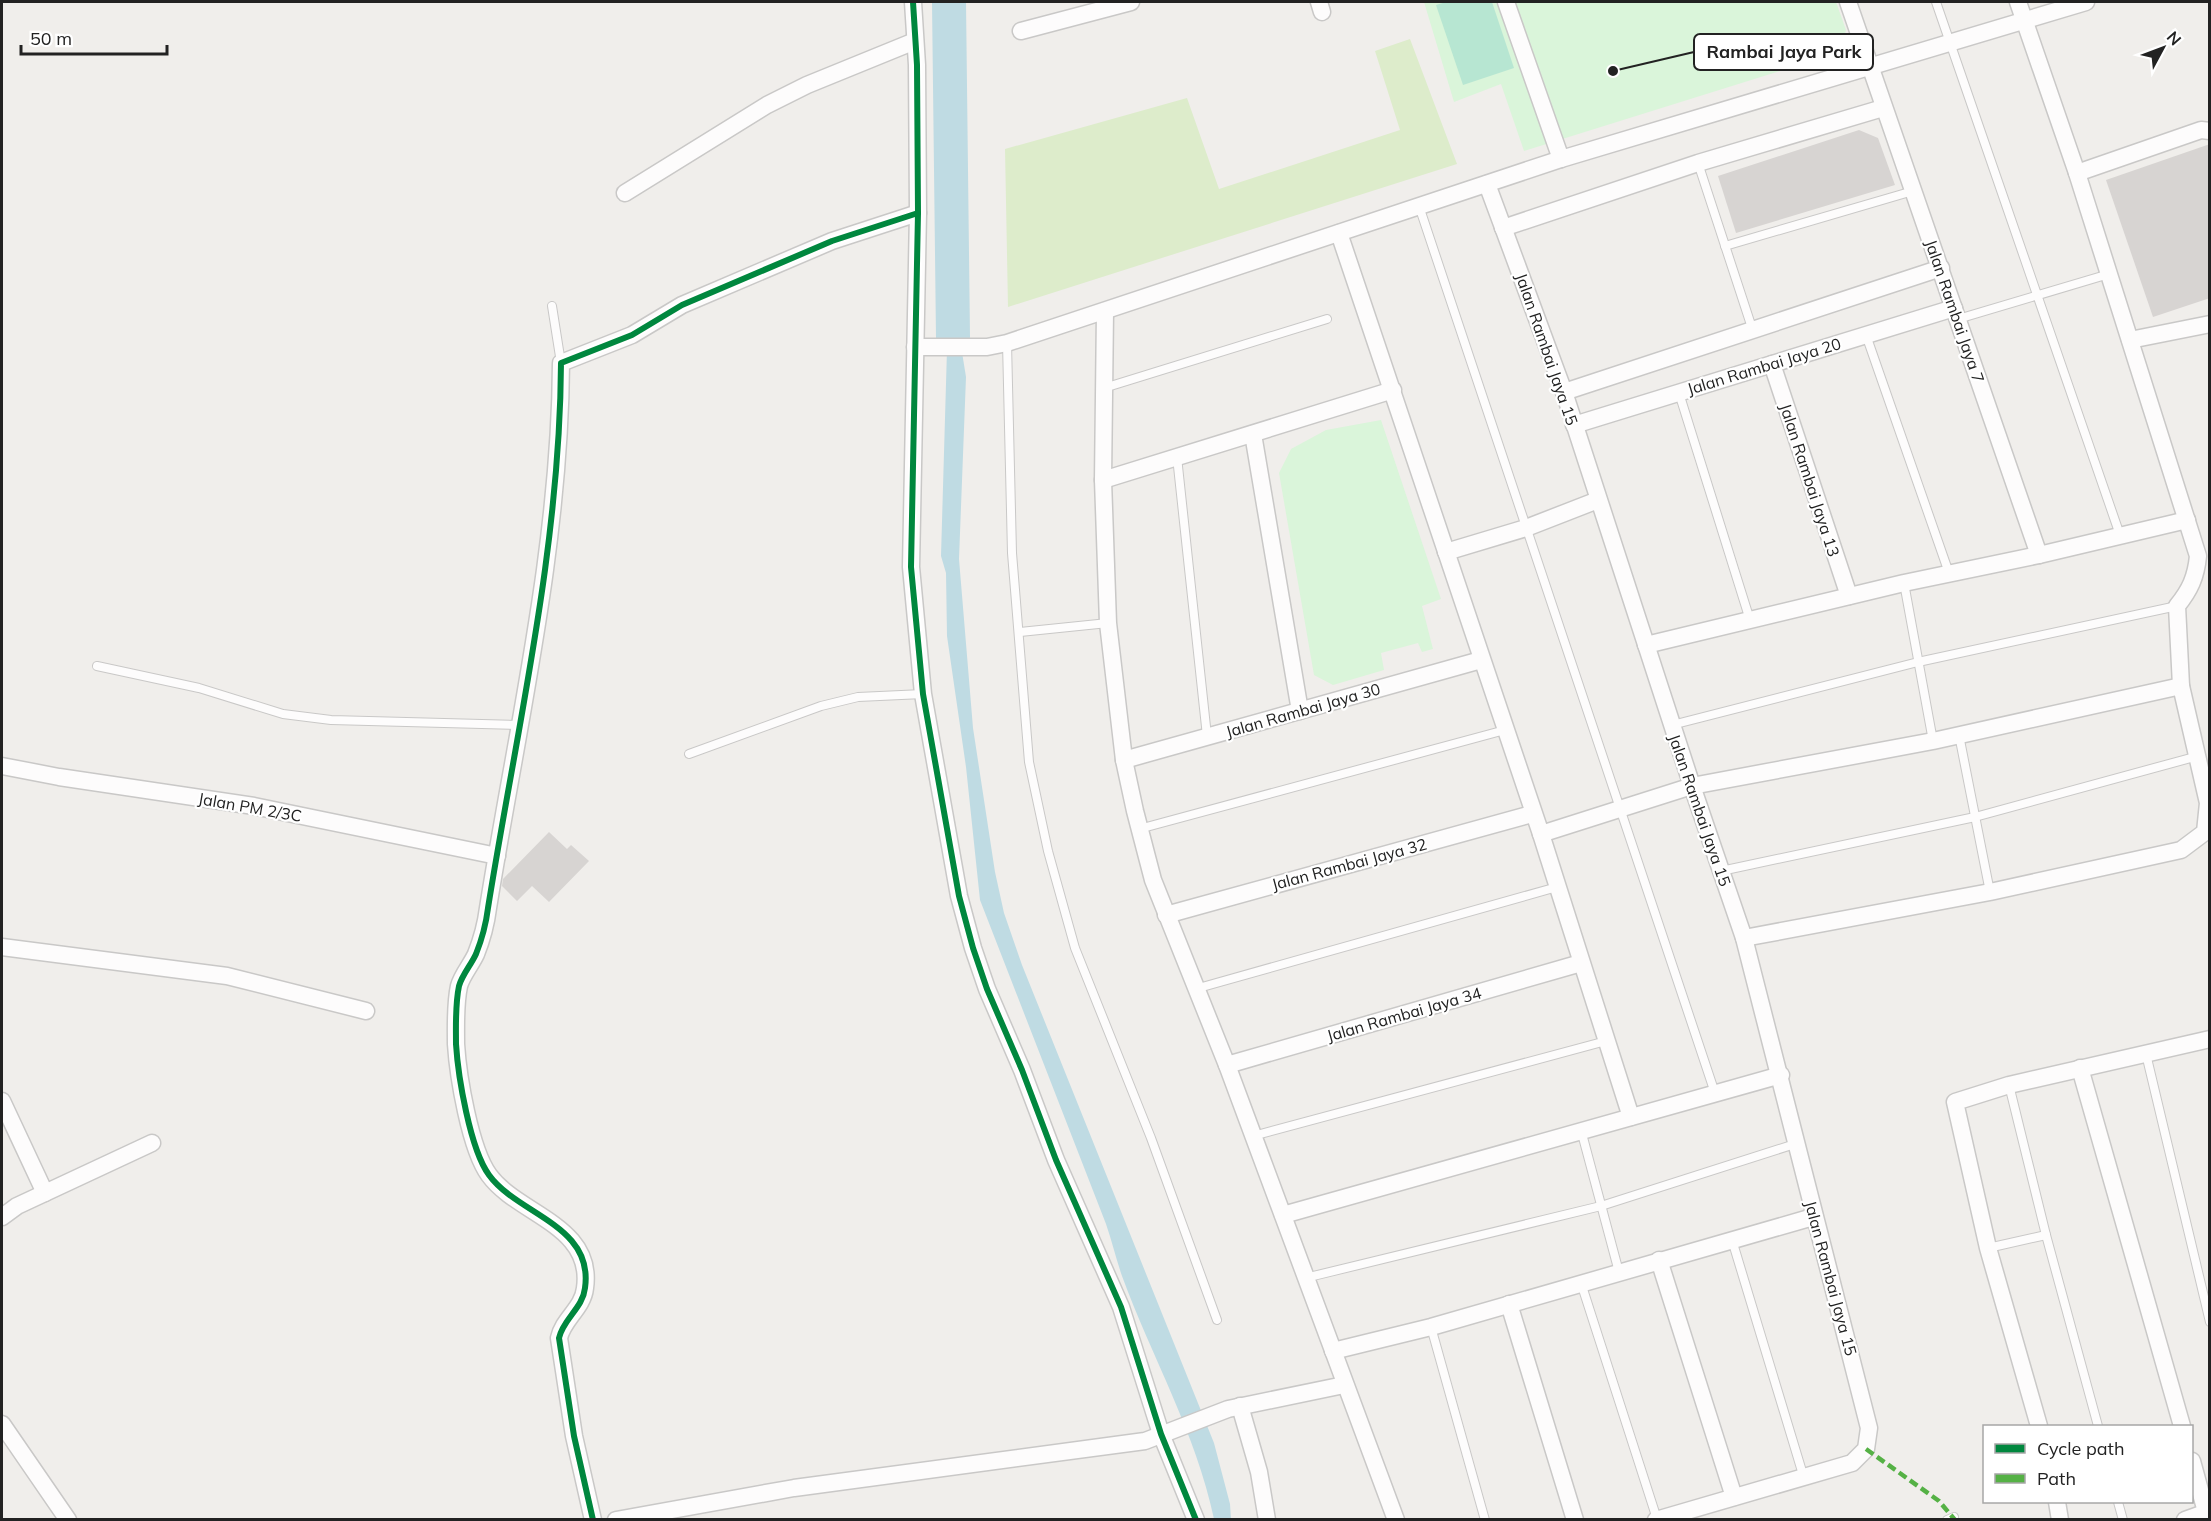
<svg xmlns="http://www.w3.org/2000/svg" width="2211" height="1521" font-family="Mulish,sans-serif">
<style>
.grass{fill:#ddeccb}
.park{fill:#daf5da}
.pitch{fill:#b7e6d2}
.water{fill:#bfdbe3}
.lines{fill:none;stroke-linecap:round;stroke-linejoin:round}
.river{stroke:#bfdbe3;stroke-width:34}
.building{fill:#d7d4d2}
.lane-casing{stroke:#c9c8c7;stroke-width:10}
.street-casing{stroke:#c9c8c7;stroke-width:19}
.lane{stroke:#fdfcfc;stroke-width:8}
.street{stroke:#fdfcfc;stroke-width:16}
.quiet{stroke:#55b145;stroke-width:4.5;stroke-dasharray:9 4.5;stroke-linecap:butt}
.cycleway-casing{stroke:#fff;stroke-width:10}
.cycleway{stroke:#00873e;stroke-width:6}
.labels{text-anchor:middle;stroke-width:4.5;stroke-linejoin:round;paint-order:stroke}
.street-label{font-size:16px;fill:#222;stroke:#fff}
.leader{fill:none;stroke:#222;stroke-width:2}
.callout-dot{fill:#222;stroke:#fff;stroke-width:2}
.callout{fill:#fff;stroke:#222;stroke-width:2}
.callout-label{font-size:18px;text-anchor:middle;font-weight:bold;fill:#222}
</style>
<rect width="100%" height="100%" fill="#f0eeeb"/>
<path class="grass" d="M 1410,39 L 1457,164 L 1008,307 L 1005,149 L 1187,98 L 1219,189 L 1400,130 L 1375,51 Z"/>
<g class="park">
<path d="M 1424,2 L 1836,2 L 1846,30 L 1841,48 L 1825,57 L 1524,151 L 1501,84 L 1454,102 Z"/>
<path d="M 1381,420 L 1441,599 L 1422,606 L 1433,649 L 1422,652 L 1418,643 L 1381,653 L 1384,670 L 1333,685 L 1314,675 L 1279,473 L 1291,449 L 1326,430 Z"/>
</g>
<path class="pitch" d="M 1446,2 L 1492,2 L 1514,68 L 1463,85 L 1436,5 Z"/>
<path class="water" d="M 948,315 L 956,315 L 966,377 L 959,559 L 973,728 L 995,872 L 1004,913 L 1022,965 L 1214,1443 L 1230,1504 L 1231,1519 L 1214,1519 C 1196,1433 1152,1358 1122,1276 C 1116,1259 1112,1241 1106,1224 L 980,900 L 966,767 L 947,636 L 946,573 L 941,556 Z"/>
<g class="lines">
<path class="river" d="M 949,2 L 953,337"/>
</g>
<g class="building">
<path d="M 1859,130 L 1878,138 L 1895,185 L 1736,233 L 1718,176 Z"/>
<path d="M 2210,144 L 2210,298 L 2153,317 L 2106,180 Z"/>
<path d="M 549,832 L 567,849 L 571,845 L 589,861 L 549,902 L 532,886 L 517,901 L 502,886 L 503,879 Z"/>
</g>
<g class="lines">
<g class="lane-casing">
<g id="lane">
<path d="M 1936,2 L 2120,535"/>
<path d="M 1698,163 L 1753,331"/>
<path d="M 1419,206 L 1715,1093"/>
<path d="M 1725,246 L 1913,191"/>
<path d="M 552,306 L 561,363"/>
<path d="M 1958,319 L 2109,274"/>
<path d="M 1866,335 L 1949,573"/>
<path d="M 1007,343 L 1012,553 L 1029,762 L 1048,851 L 1075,948 L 1151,1138 L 1217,1320"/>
<path d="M 1104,388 L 1327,319"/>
<path d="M 1679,393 L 1750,620"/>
<path d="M 1177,457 L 1207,736"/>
<path d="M 1904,583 L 1933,741"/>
<path d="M 1020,632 L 1108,623"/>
<path d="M 97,666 L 199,688 L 283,714 L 331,720 L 521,725"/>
<path d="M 1672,725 L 1918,662 L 2177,606"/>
<path d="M 1959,735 L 1990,892"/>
<path d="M 689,754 L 821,706 L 858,697 L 923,694"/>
<path d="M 1139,829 L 1505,730"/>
<path d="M 1721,871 L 1975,817 L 2198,756"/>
<path d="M 1195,989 L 1557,887"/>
<path d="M 2146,1054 L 2210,1322"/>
<path d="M 2009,1085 L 2046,1235 L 2098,1426"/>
<path d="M 1581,1130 L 1619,1272"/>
<path d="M 1253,1136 L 1606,1041"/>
<path d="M 1732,1240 L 1804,1478"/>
<path d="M 1988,1248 L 2046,1235"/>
<path d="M 1305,1278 L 1601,1206 L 1798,1143"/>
<path d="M 1581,1283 L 1657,1519"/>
<path d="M 1431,1327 L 1485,1520"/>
<path d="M 2118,1502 L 2123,1520"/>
<path d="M 1947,1520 L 1954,1517"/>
</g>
</g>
<g class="street-casing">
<g id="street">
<path d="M 913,2 L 917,65 L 918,213 L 911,567 L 923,694 L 959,896 L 973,948 L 987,989 L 1022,1070 L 1056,1160 L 1121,1307 L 1161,1434 L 1196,1520"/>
<path d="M 1319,2 L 1322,12"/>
<path d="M 1506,2 L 1561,159"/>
<path d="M 1848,2 L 2039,555"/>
<path d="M 1021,31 L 1131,2"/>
<path d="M 2077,173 L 2201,130 L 2210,131"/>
<path d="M 1487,184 L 1564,392 L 1692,786 L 1744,938 L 1869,1428 L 1866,1449 L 1852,1463 L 1656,1520"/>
<path d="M 625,193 L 767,105 L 807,85 L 915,41"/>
<path d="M 1503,228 L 1698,163 L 1883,108"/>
<path d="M 1339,233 L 1541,834 L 1631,1117"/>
<path d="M 1105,311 L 1103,480 L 1108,623 L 1124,760 L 1135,811 L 1153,880 L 1227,1065 L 1396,1520"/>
<path d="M 2130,340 L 2210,324"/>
<path d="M 915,347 L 987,347 L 1007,343 L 1561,159 L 2086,2"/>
<path d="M 1772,364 L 1849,596"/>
<path d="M 1564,392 L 1941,268"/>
<path d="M 1574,425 L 1954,308"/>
<path d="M 1253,434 L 1300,711"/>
<path d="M 1103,480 L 1393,390"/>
<path d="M 1446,552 L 1526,528 L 1598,500"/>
<path d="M 1646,645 L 1904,583 L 2039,555 L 2187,520"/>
<path d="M 1124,760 L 1481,660"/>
<path d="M 2,766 L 59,777 L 254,806 L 497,856"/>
<path d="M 1541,834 L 1692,786 L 1933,741 L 2181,686"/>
<path d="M 1166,915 L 1532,814"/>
<path d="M 1744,938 L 1990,892 L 2181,850 L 2205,832 L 2208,803 L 2181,686 L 2177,606 C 2190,590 2196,577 2198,556 L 2077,173 L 2018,2"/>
<path d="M 2,947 L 227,976 L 366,1011"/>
<path d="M 1227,1065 L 1581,963"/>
<path d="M 2080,1068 L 2182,1426"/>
<path d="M 2,1101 L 45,1193"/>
<path d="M 1283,1215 L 1781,1075"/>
<path d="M 2,1217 L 17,1206 L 152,1143"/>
<path d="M 1659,1260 L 1734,1497"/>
<path d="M 1509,1304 L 1575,1520"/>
<path d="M 1333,1351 L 1431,1327 L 1813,1217"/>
<path d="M 1240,1406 L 1259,1472 L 1267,1520"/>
<path d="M 2,1424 L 68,1520"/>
<path d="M 2039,1426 L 1988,1248 L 1955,1102 L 2009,1085 L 2210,1039"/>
<path d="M 2192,1461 L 2206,1512"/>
<path d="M 2057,1502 L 2060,1520"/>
<path d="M 593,1520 L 574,1436 L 559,1338 C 563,1319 583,1308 585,1288 C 594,1225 518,1215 489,1175 C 470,1149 458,1076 456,1044 C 456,1025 455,1005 459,986 C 462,975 471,965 476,954 C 482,939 486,924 488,908 C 517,727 560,548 561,363 L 632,335 L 682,305 L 832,241 L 918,213"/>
<path d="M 616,1520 L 794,1488 L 1145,1441 L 1228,1409 L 1344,1385"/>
<path d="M 2185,1520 L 2210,1511"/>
</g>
</g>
<use href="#lane" class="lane"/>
<use href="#street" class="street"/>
<path class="quiet" d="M 1866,1449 L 1939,1501 L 1955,1520"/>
<g class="cycleway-casing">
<g id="cycleway">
<path d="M 913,2 L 917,65 L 918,213 L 911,567 L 923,694 L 959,896 L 973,948 L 987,989 L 1022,1070 L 1056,1160 L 1121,1307 L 1161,1434 L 1196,1520"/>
<path d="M 593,1520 L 574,1436 L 559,1338 C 563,1319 583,1308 585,1288 C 594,1225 518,1215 489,1175 C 470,1149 458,1076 456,1044 C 456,1025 455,1005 459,986 C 462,975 471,965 476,954 C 482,939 486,924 488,908 C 517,727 560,548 561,363 L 632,335 L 682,305 L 832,241 L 918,213"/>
</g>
</g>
<use href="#cycleway" class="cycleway"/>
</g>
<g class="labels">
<g class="street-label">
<text transform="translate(1955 311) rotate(71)" y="6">Jalan Rambai Jaya 7</text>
<text transform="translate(1547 349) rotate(71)" y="6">Jalan Rambai Jaya 15</text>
<text transform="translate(1764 366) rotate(-17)" y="6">Jalan Rambai Jaya 20</text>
<text transform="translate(1810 480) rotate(72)" y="6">Jalan Rambai Jaya 13</text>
<text transform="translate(1303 710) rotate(-16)" y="6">Jalan Rambai Jaya 30</text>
<text transform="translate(250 807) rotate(10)" y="6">Jalan PM 2/3C</text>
<text transform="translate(1700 810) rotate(71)" y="6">Jalan Rambai Jaya 15</text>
<text transform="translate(1349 864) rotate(-15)" y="6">Jalan Rambai Jaya 32</text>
<text transform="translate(1404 1014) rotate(-16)" y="6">Jalan Rambai Jaya 34</text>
<text transform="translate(1831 1278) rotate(75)" y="6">Jalan Rambai Jaya 15</text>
</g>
</g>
<path class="leader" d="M1613 71L1694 52"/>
<circle class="callout-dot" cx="1613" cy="71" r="6"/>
<rect class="callout" x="1694" y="34" width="179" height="36" rx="6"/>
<g class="callout-label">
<text x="1784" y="58">Rambai Jaya Park</text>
</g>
<rect width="2211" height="1521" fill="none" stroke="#222222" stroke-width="6"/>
<rect x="1983" y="1425" width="210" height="78" fill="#ffffff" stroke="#a7a7a7" stroke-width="1.5"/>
<rect x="1995" y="1444" width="30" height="9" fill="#00873e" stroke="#a7a7a7" stroke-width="1.5"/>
<text x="2037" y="1455" font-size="18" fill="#222222">Cycle path</text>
<rect x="1995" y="1474" width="30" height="9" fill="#55b145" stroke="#a7a7a7" stroke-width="1.5"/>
<text x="2037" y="1485" font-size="18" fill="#222222">Path</text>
<g transform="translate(2163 48) rotate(49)" stroke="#ffffff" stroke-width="4.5" paint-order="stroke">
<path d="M0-4.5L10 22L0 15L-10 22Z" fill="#222222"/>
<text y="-9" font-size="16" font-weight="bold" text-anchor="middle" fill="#222222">N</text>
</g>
<path d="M21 45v9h146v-9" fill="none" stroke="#222222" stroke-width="3"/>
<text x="30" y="45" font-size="18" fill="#222222" stroke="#ffffff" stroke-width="4.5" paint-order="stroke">50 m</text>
</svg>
